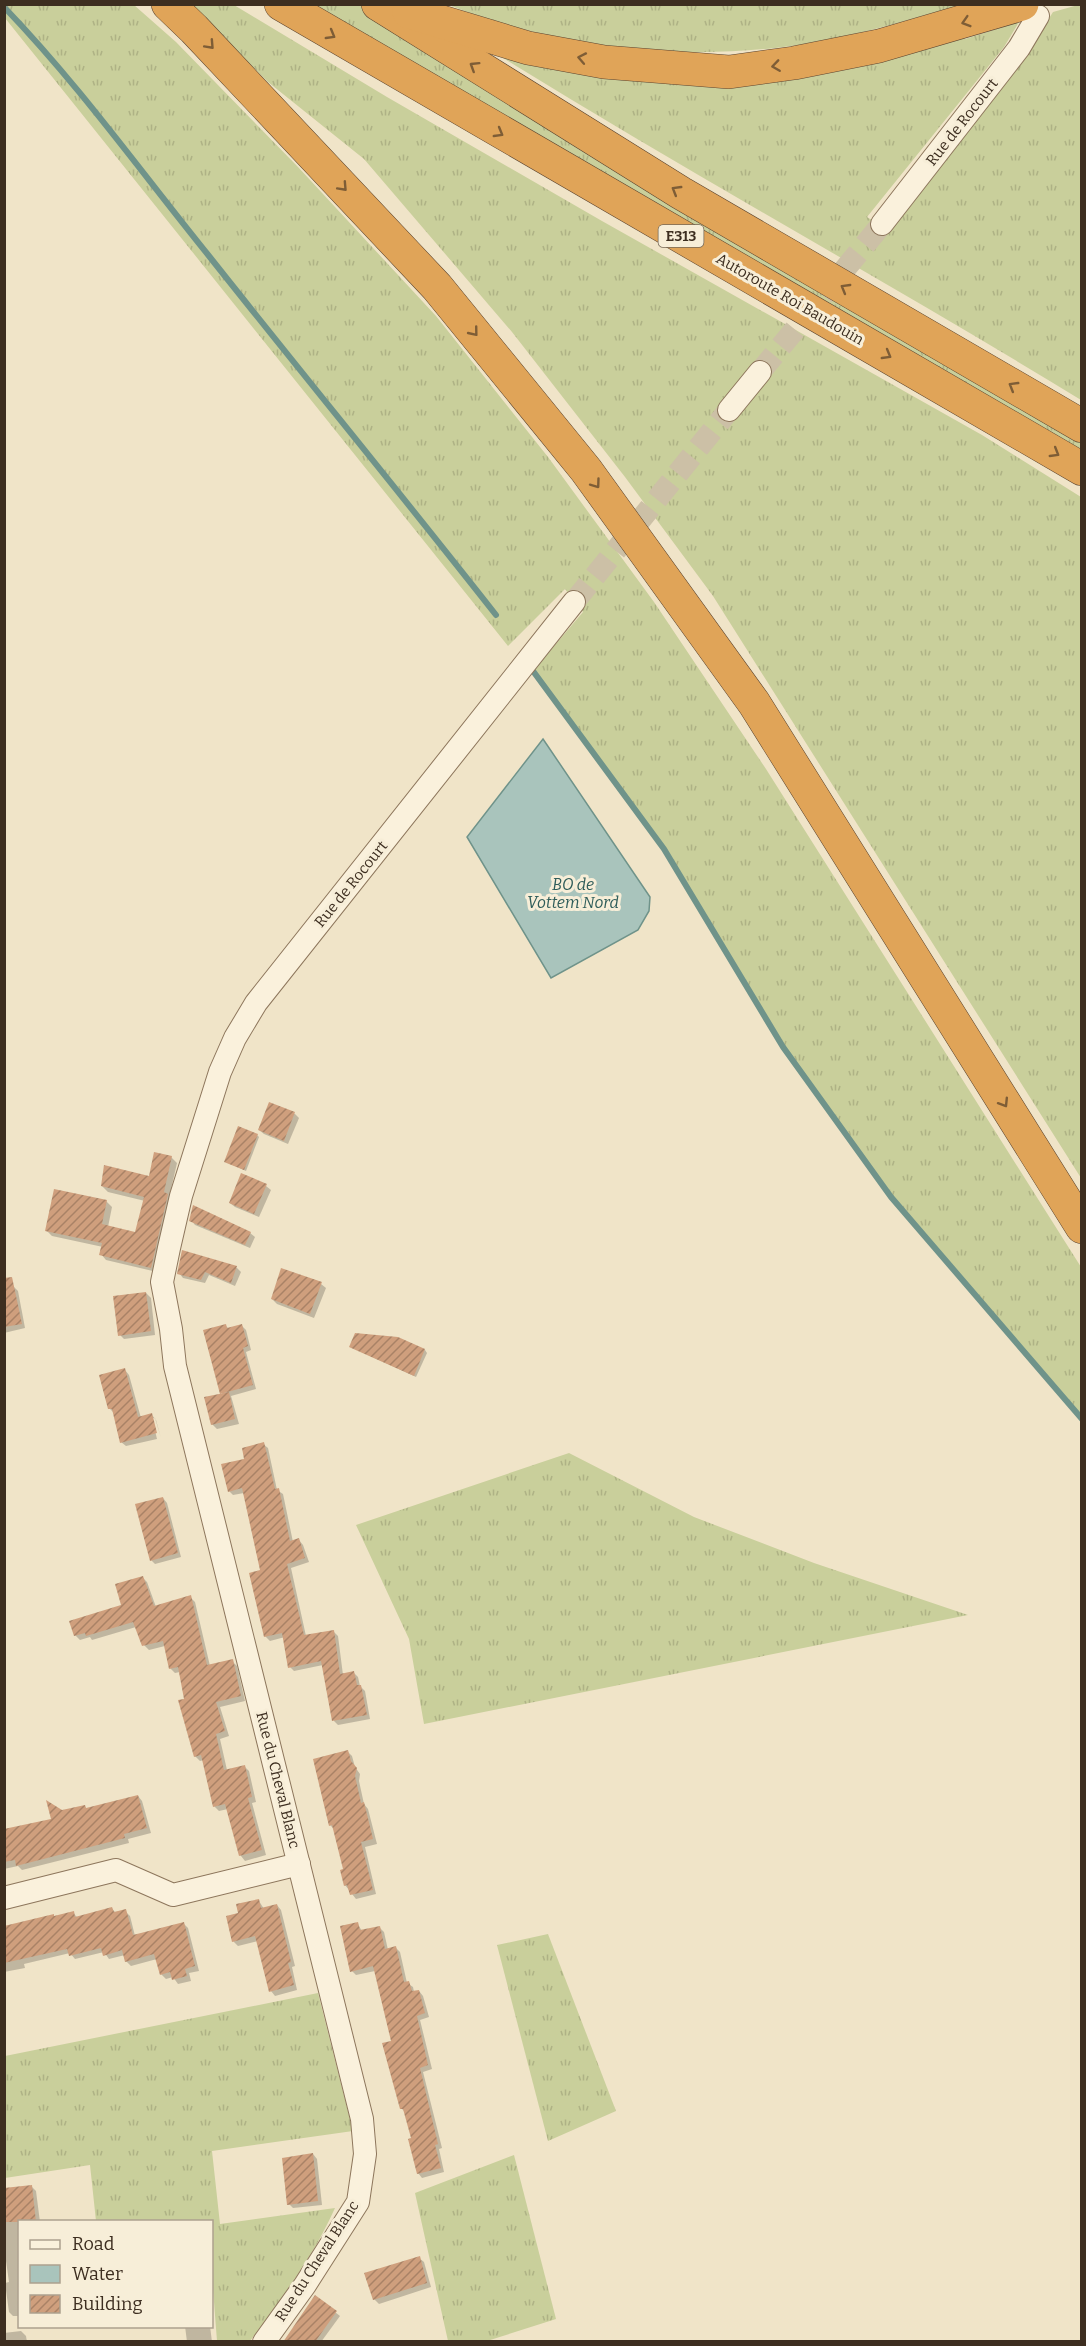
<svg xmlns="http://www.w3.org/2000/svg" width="1086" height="2346" font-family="Bitter,serif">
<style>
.grass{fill:url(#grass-tufts)}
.water{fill:#a9c4bc;stroke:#6f938a;stroke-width:1.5}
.shadow{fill:#0003}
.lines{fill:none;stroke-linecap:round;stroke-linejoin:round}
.stream{stroke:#6f938a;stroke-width:6}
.building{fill:url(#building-hatch)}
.minor-tunnel{stroke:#ccc0a6;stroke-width:22;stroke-dasharray:22 11;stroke-linecap:butt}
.minor-casing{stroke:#8d765c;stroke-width:24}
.motorway-casing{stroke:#5b4430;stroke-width:34}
.minor{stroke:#faf1dc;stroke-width:22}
.motorway{stroke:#e0a458;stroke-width:33}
.oneway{stroke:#7e5d36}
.labels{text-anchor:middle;stroke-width:6;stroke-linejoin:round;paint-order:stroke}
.shield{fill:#f7eed8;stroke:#756857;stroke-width:1.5}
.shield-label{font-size:14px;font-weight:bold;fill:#3d2e20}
.street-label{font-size:15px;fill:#3d2e20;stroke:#f7eed8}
.water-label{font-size:16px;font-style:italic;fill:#2f5d5a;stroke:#f7eed8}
</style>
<defs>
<pattern id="grass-tufts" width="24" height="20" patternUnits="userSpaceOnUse" patternTransform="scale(1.5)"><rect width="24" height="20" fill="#c9cf9b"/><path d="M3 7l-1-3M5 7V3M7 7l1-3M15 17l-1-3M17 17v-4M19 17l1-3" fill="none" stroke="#aeb285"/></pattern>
<pattern id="building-hatch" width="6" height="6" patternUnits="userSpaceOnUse" patternTransform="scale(1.5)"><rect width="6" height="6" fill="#cf9f7d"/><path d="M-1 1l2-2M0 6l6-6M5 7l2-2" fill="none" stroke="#a98266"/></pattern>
</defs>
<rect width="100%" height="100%" fill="#f0e4c8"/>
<g class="grass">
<path d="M 5,5 L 134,5 L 176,42 L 298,167 L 436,316 L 548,457 L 654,602 L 766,769 L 1081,1267 L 1081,1419 L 891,1197 L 783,1047 L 664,849 L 533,671 L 583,612 L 565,589 L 508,646 L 5,18 Z"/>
<path d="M 190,5 L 234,5 L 387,97 L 602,221 L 982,435 L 1081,497 L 1081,1178 L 713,596 L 625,477 L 512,332 L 364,159 L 268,82 Z"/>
<path d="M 306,5 L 359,5 L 493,93 L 1081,441 L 1081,456 Z"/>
<path d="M 449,5 L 960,5 C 899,23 838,41 775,48 C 666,60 551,46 449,5 Z"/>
<path d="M 1078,5 L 1081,5 L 1081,400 C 882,278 677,167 479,43 L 615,72 L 961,32 L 965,39 L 1019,22 L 1004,47 L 867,217 L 889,231 L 1026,55 L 1053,12 Z"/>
<path d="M 569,1453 L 694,1517 L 814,1563 L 968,1615 L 424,1724 L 409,1639 L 356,1525 Z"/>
<path d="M 548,1934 L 616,2111 L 548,2141 L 497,1945 Z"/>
<path d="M 318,1993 L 353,2131 L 212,2151 L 220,2224 L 335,2208 C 312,2259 283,2297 250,2341 L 217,2341 L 212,2276 L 212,2222 L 96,2221 L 90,2165 L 5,2178 L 5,2056 Z"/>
<path d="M 514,2155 L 556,2319 L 487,2341 L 448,2341 L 415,2193 Z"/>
</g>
<path class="water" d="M 543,739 L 650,897 L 649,911 L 638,930 L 551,978 L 467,837 Z"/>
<g class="shadow">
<path d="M 270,1103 L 295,1114 L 299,1118 L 288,1144 L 264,1134 L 259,1130 Z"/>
<path d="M 257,1135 L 259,1137 L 246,1171 L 226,1162 Z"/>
<path d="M 171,1157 L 177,1163 L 169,1198 L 172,1201 L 157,1272 L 106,1260 L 101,1254 L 103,1247 L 52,1236 L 47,1231 L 106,1201 L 112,1207 L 108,1227 L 136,1234 L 145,1201 L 108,1192 L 102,1186 L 150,1177 Z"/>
<path d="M 266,1186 L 271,1190 L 259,1217 L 235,1207 L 230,1203 Z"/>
<path d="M 191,1220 L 250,1233 L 255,1237 L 250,1248 L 195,1225 Z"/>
<path d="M 184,1252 L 237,1268 L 241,1272 L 235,1286 L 209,1275 L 205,1283 L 183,1278 L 179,1273 Z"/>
<path d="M 321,1284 L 326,1288 L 314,1318 L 277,1304 L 272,1299 Z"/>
<path d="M 13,1286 L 18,1291 L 25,1328 L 4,1333 L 4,1288 Z"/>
<path d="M 146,1293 L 151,1298 L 155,1335 L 124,1339 L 120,1335 Z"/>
<path d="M 225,1325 L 229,1329 L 242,1326 L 246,1330 L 251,1350 L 246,1352 L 256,1389 L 231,1396 L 239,1424 L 217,1429 L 212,1424 L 222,1395 Z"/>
<path d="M 351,1347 L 425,1350 L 427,1353 L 416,1377 Z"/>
<path d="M 125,1370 L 129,1375 L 141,1418 L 152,1415 L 156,1420 L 161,1438 L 155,1418 L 152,1418 L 157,1439 L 126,1446 L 121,1442 L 114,1413 L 110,1409 Z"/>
<path d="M 263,1444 L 268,1448 L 277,1490 L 283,1494 L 293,1542 L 299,1540 L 303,1545 L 309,1562 L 291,1568 L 306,1636 L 333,1631 L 338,1636 L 343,1675 L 354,1673 L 358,1677 L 360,1686 L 365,1691 L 370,1719 L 338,1725 L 334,1721 L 323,1665 L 294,1671 L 290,1667 L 285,1637 L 270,1641 L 265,1636 L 262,1571 L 244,1493 L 233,1495 L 229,1491 L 246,1460 Z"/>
<path d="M 163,1498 L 167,1503 L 181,1557 L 155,1564 L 151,1560 Z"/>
<path d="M 142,1577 L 147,1582 L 156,1607 L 190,1597 L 195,1602 L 210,1666 L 232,1661 L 237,1666 L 245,1701 L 220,1707 L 229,1736 L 220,1739 L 227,1770 L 244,1766 L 249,1771 L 256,1802 L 252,1803 L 266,1855 L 245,1861 L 241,1856 L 228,1809 L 219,1811 L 214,1806 L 204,1760 L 200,1761 L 195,1756 L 180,1672 L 175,1673 L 170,1668 L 165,1646 L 149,1650 L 144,1645 L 136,1627 L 92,1640 L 90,1637 L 80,1640 L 75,1635 L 123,1606 Z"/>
<path d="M 348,1752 L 352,1756 L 355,1767 L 360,1774 L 359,1781 L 364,1804 L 368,1809 L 377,1844 L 365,1847 L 376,1894 L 356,1899 L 345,1885 L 345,1870 L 334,1829 L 330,1825 Z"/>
<path d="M 138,1796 L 142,1801 L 151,1833 L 128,1839 L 129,1843 L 22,1870 L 18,1866 L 4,1869 L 4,1830 L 53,1821 L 62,1812 L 85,1807 L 87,1809 Z"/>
<path d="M 259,1901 L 264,1909 L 277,1905 L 281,1910 L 295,1966 L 292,1967 L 297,1990 L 275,1996 L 271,1991 L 258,1941 L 238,1946 L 233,1941 Z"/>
<path d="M 112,1909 L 116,1913 L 125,1911 L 130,1916 L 135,1936 L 184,1924 L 188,1928 L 199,1971 L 189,1973 L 191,1981 L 178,1984 L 173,1977 L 166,1979 L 161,1974 L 157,1959 L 131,1966 L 126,1961 L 125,1955 L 109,1959 L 104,1952 L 75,1959 L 70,1953 L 24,1964 L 25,1968 L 4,1972 L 4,1928 L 73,1913 L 78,1918 Z"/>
<path d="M 357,1923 L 362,1931 L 379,1927 L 384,1932 L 388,1950 L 396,1948 L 400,1952 L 407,1983 L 413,1987 L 414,1992 L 419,1991 L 423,1996 L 429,2017 L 420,2020 L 432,2069 L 423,2072 L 442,2148 L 439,2149 L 444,2172 L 422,2178 L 418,2173 L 413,2139 L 406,2113 L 402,2109 L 392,2042 L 375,1971 L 356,1975 L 352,1971 Z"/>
<path d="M 313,2154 L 317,2159 L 322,2205 L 293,2208 L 289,2204 Z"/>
<path d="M 32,2187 L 36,2191 L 40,2222 L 20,2222 L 20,2316 L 13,2316 L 9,2312 L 5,2283 L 9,2282 L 4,2247 L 4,2190 Z"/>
<path d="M 419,2258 L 424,2262 L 431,2287 L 379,2304 L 374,2299 Z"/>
<path d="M 316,2297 L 340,2316 L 321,2342 L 285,2342 Z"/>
<path d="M 185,2326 L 210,2326 L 212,2342 L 187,2342 Z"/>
<path d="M 21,2331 L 26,2336 L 27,2342 L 4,2342 L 4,2333 Z"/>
</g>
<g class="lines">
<g class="stream">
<path d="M 4,7 C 79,85 141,172 209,256 C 304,376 401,494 496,615"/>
<path d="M 533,671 L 664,849 L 783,1047 L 891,1197 L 1082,1419"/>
</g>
</g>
<g class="building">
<path d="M 269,1102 L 295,1112 L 284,1141 L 258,1130 Z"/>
<path d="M 238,1126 L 258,1134 L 244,1170 L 224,1162 Z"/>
<path d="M 154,1152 L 172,1156 L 164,1192 L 168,1194 L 151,1268 L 99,1255 L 102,1243 L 45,1231 L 54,1189 L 107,1200 L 102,1224 L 135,1232 L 144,1197 L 101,1186 L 104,1165 L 149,1176 Z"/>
<path d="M 241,1173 L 267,1184 L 254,1214 L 229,1203 Z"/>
<path d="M 193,1205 L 251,1232 L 245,1245 L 189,1221 Z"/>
<path d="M 182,1250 L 237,1266 L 231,1283 L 205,1272 L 201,1280 L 177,1274 Z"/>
<path d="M 281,1268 L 322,1282 L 310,1314 L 271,1299 Z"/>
<path d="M 12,1277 L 22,1324 L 4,1327 L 4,1278 Z"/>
<path d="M 146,1292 L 151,1331 L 118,1336 L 113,1296 Z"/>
<path d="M 226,1324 L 227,1328 L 242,1324 L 248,1346 L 243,1348 L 253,1385 L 220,1394 L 203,1330 Z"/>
<path d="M 355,1333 L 398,1337 L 425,1349 L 414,1376 L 349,1347 Z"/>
<path d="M 125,1368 L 138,1417 L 152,1413 L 157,1433 L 120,1443 L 112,1409 L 108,1409 L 99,1375 Z"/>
<path d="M 229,1392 L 235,1419 L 211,1425 L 204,1397 Z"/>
<path d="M 264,1442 L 275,1489 L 279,1488 L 290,1541 L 299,1538 L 305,1558 L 287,1564 L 304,1635 L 334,1630 L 340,1674 L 354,1671 L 357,1685 L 361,1685 L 367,1715 L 332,1721 L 321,1661 L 288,1668 L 282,1633 L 264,1637 L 249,1573 L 260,1570 L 242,1488 L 228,1492 L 221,1464 L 244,1459 L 242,1448 Z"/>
<path d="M 163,1497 L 178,1553 L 150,1561 L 135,1504 Z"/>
<path d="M 143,1576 L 154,1606 L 191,1595 L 207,1665 L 233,1659 L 241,1696 L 216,1702 L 225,1731 L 216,1734 L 224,1770 L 245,1765 L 252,1797 L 248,1798 L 262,1850 L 239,1856 L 225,1804 L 213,1807 L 201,1755 L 194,1757 L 178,1700 L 184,1699 L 178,1667 L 169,1669 L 163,1641 L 142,1646 L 133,1622 L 86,1636 L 85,1633 L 74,1636 L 69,1621 L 121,1605 L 115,1584 Z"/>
<path d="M 348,1750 L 351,1761 L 357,1768 L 355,1776 L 361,1803 L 364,1802 L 373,1839 L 361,1842 L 373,1890 L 350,1895 L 347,1885 L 344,1886 L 340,1870 L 343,1869 L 332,1825 L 329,1826 L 313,1759 Z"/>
<path d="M 138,1795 L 147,1828 L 124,1834 L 125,1838 L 16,1866 L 15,1860 L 4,1862 L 4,1829 L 51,1819 L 46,1800 L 62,1810 L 85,1805 L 86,1808 Z"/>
<path d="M 259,1899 L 261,1908 L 277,1904 L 291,1962 L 288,1963 L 294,1985 L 269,1992 L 255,1936 L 232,1942 L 226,1916 L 238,1913 L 236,1904 Z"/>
<path d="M 112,1907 L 114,1912 L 126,1909 L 133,1935 L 184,1922 L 195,1966 L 185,1969 L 187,1976 L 172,1980 L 170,1972 L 160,1975 L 154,1954 L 125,1962 L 122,1950 L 103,1956 L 101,1948 L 69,1956 L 67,1949 L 4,1963 L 4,1926 L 54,1914 L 54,1916 L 74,1911 L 75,1917 Z"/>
<path d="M 358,1922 L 360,1930 L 380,1926 L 385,1949 L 396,1946 L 404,1982 L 409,1981 L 412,1991 L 419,1990 L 425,2013 L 417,2016 L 428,2065 L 420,2068 L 438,2144 L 435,2145 L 441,2168 L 417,2174 L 408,2139 L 411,2138 L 403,2109 L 400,2109 L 382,2043 L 391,2041 L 373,1966 L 350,1972 L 340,1926 Z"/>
<path d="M 313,2153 L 318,2201 L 287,2205 L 282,2158 Z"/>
<path d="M 32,2185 L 36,2222 L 4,2222 L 4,2188 Z"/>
<path d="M 420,2256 L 427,2283 L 373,2300 L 364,2273 Z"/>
<path d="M 315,2295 L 337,2311 L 315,2342 L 283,2342 Z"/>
</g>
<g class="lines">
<g class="minor-tunnel">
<path d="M 760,372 L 882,224"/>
<path d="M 574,602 L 729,410"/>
</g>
<g class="minor-casing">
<g id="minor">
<path d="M 882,224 L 1019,48 L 1038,16"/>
<path d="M 729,410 L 760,372"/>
<path d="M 4,1898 L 116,1870 L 173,1895 L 299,1864"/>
<path d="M 264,2342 L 305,2285 L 358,2202 L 365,2154 L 362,2119 L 175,1366 L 171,1329 L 162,1282 L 169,1248 L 181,1196 L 220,1072 L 235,1038 L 256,1003 L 574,602"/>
</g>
</g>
<g class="motorway-casing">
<g id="motorway">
<path d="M 168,4 L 194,29 L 437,287 L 586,470 L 754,703 L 1082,1227"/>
<path d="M 281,4 L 1082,469"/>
<path d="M 378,4 L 681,193 L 1082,426"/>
<path d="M 409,12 L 528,48 L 604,62 L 729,72 L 794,63 L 879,46 L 1022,4"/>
</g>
</g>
<use href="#minor" class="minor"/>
<use href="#motorway" class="motorway"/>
</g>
<defs><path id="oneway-chevron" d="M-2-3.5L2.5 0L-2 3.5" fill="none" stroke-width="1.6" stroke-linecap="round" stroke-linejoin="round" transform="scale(1.5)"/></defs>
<g class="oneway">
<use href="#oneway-chevron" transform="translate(966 22) rotate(163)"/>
<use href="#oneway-chevron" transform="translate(331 35) rotate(30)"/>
<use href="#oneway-chevron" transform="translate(210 45) rotate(47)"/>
<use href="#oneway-chevron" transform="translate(582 58) rotate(-169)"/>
<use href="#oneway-chevron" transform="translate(474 66) rotate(-148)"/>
<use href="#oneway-chevron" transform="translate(776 66) rotate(172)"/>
<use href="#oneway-chevron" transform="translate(499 133) rotate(30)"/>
<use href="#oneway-chevron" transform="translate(343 187) rotate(47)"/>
<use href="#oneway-chevron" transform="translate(676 190) rotate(-149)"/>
<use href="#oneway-chevron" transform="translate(845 288) rotate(-150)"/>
<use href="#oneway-chevron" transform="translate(474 332) rotate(51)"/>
<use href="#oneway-chevron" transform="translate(887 355) rotate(30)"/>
<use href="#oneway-chevron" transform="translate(1013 386) rotate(-149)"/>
<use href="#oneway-chevron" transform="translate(1055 453) rotate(31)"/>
<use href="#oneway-chevron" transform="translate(596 484) rotate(54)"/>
<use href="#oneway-chevron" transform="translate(1004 1103) rotate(58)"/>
</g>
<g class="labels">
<rect class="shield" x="658.5" y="225" width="45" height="22" rx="4.5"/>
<g class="shield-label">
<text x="681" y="241">E313</text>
</g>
<g class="street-label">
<text transform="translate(962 122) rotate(-52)" y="5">Rue de Rocourt</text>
<text transform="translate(790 299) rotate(30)" y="5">Autoroute Roi Baudouin</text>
<text transform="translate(351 884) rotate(-51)" y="5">Rue de Rocourt</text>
<text transform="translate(278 1780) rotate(76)" y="5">Rue du Cheval Blanc</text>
<text transform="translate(317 2261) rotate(-57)" y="5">Rue du Cheval Blanc</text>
</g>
<g class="water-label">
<text x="573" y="890">BO de<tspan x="573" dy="18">Vottem Nord</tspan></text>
</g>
</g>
<rect width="1086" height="2346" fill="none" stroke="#3d2e20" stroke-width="12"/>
<rect x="18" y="2220" width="195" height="108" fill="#f7eed8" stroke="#ada18e" stroke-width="1.5"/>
<rect x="30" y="2240" width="30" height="9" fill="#faf1dc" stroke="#ada18e" stroke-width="1.5"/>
<text x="72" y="2250" font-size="18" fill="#3d2e20">Road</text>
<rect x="30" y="2265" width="30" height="18" fill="#a9c4bc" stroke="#ada18e" stroke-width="1.5"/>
<text x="72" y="2280" font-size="18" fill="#3d2e20">Water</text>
<rect x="30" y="2295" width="30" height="18" fill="url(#building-hatch)" stroke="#ada18e" stroke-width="1.5"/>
<text x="72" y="2310" font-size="18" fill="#3d2e20">Building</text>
</svg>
